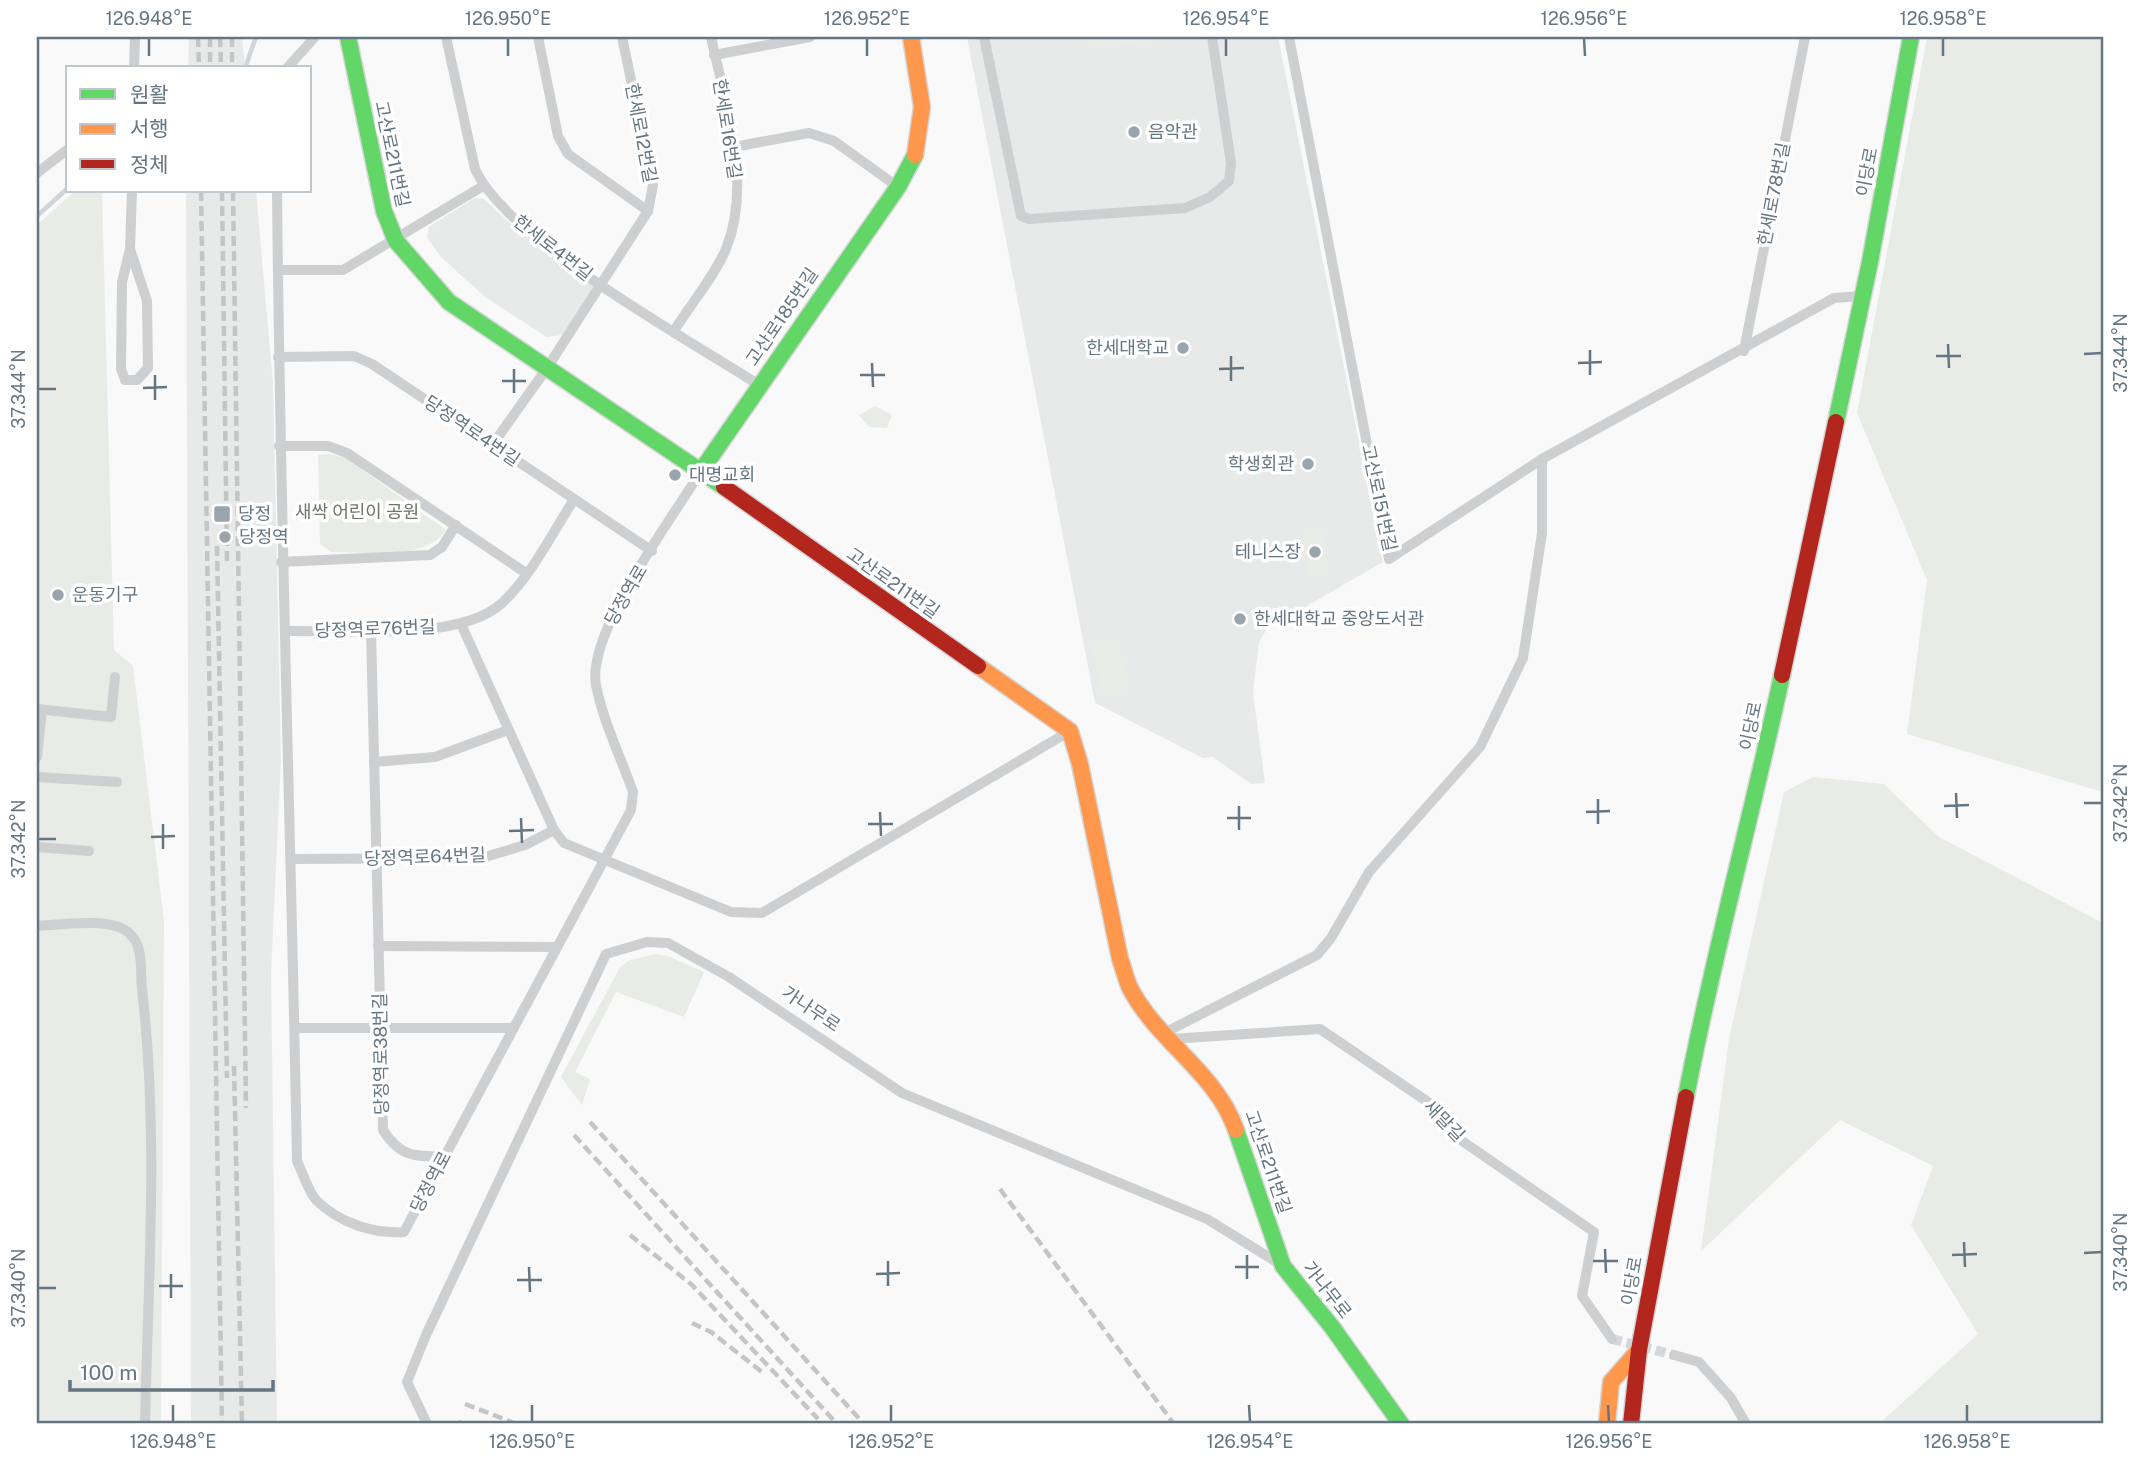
<svg xmlns="http://www.w3.org/2000/svg" width="2140" height="1461" font-family="'Public Sans','Noto Sans KR',sans-serif">
<style>
.built{fill:#e8e9e9}
.green{fill:#e8ebe6}
.lines{fill:none;stroke-linecap:round;stroke-linejoin:round}
.stream{stroke:#ced6d9;stroke-width:4.5}
.street-tunnel{stroke:#d4d8dc;stroke-width:10;stroke-dasharray:10 5;stroke-linecap:butt}
.fast-casing{stroke:#d5d6d7;stroke-width:19}
.slow-casing{stroke:#d5d6d7;stroke-width:19}
.jam-casing{stroke:#d5d6d7;stroke-width:19}
.street{stroke:#cecfd0;stroke-width:10}
.fast{stroke:#63d668;stroke-width:16}
.slow{stroke:#ff974d;stroke-width:16}
.jam{stroke:#b3261e;stroke-width:16}
.rail{stroke:#c3c5c6;stroke-width:4.5;stroke-dasharray:10 5;stroke-linecap:butt}
.ticks{fill:none;stroke:#657683;stroke-width:2.5}
.poi-dot{fill:#99a4ac;stroke:#fff;stroke-width:2.5}
.labels{text-anchor:middle;stroke-width:7;stroke-linejoin:round;paint-order:stroke}
.street-label{font-size:18px;fill:#657683;stroke:#fff}
.poi-label{font-size:18px;fill:#657683;stroke:#fff;text-anchor:start}
.park-label{font-size:18px;fill:#687a64;stroke:#fff}
.neatline{fill:none;stroke:#657683;stroke-width:2.5}
.ticks-label{font-size:18px;text-anchor:middle;fill:#657683}
</style>
<rect width="100%" height="100%" fill="#f9f9f9"/>
<g class="built">
<path d="M 189,37 L 242,37 L 245,68 L 188,68 Z"/>
<path d="M 967,37 L 1278,37 L 1383,562 L 1267,629 L 1259,642 L 1253,693 L 1265,783 L 1251,784 L 1213,757 L 1203,758 L 1095,703 Z"/>
<path d="M 186,191 L 256,191 L 273,384 L 281,759 L 271,974 L 277,1424 L 191,1424 Z"/>
<path d="M 474,198 L 484,199 L 515,228 L 592,283 L 594,291 L 562,335 L 547,337 L 485,297 L 441,257 L 427,238 L 429,227 Z"/>
</g>
<g class="green">
<path d="M 1085,37 L 1196,37 L 1197,38 L 1088,48 Z"/>
<path d="M 1927,37 L 2103,37 L 2103,792 L 1907,734 L 1927,580 L 1857,413 Z"/>
<path d="M 75,191 L 102,191 L 114,650 L 133,666 L 164,921 L 161,1424 L 37,1424 L 37,225 Z"/>
<path d="M 875,406 L 892,415 L 887,428 L 869,427 L 859,415 Z"/>
<path d="M 329,454 L 346,458 L 446,530 C 424,562 366,551 331,552 L 320,544 L 318,455 Z"/>
<path d="M 1322,527 L 1328,575 L 1308,578 L 1302,530 Z"/>
<path d="M 1118,638 L 1130,694 L 1103,699 L 1091,643 Z"/>
<path d="M 1813,777 L 1884,784 L 1939,837 L 2103,923 L 2103,1424 L 1879,1424 L 1978,1334 L 1911,1225 L 1933,1166 L 1840,1120 L 1701,1251 L 1729,1039 L 1784,792 Z"/>
<path d="M 655,954 L 668,956 L 704,972 L 684,1017 L 616,992 L 575,1072 L 590,1079 L 582,1105 L 561,1077 L 620,967 L 630,960 Z"/>
</g>
<g class="lines">
<g class="stream">
<path d="M 245,68 L 256,37"/>
<path d="M 37,216 L 68,188"/>
</g>
<path class="street-tunnel" d="M 1612,1339 L 1674,1355"/>
<g class="fast-casing">
<g id="fast">
<path d="M 348,37 L 384,211 L 396,241 L 449,302 L 724,487"/>
<path d="M 1836,422 L 1870,262 L 1911,37"/>
<path d="M 701,471 L 898,187 L 915,155"/>
<path d="M 1686,1097 C 1713,955 1752,816 1782,675"/>
<path d="M 1236,1130 L 1283,1266 L 1332,1327 L 1401,1424"/>
</g>
</g>
<g class="slow-casing">
<g id="slow">
<path d="M 911,37 L 922,107 L 915,155"/>
<path d="M 978,666 L 1070,731 L 1080,764 L 1120,959 C 1124,969 1126,981 1131,990 C 1159,1042 1217,1074 1236,1130"/>
<path d="M 1607,1424 L 1611,1382 L 1639,1350"/>
</g>
</g>
<g class="jam-casing">
<g id="jam">
<path d="M 724,487 L 978,666"/>
<path d="M 1782,675 L 1836,422"/>
<path d="M 1631,1424 L 1639,1350 L 1686,1097"/>
</g>
</g>
<g class="street">
<path d="M 446,37 L 475,169 C 509,242 688,339 759,385"/>
<path d="M 538,37 L 558,136 L 568,154 L 648,211"/>
<path d="M 984,37 L 1021,216 L 1029,219 L 1185,208 L 1210,197 L 1229,181 L 1231,163 L 1212,37"/>
<path d="M 1289,37 L 1389,559 L 1542,459 L 1834,298 L 1862,296"/>
<path d="M 714,55 L 810,37"/>
<path d="M 134,68 L 135,37"/>
<path d="M 287,68 L 315,37"/>
<path d="M 734,147 L 809,133 L 834,141 L 898,187"/>
<path d="M 37,173 L 68,149"/>
<path d="M 277,191 C 280,514 291,837 297,1161 C 303,1173 308,1192 317,1201 C 340,1223 373,1234 404,1232 L 631,810 L 633,792 C 621,758 603,721 596,685 C 586,633 673,517 701,471"/>
<path d="M 130,249 L 147,301 L 148,368 L 137,380 L 125,380 L 121,369 L 122,282 L 130,249 L 132,191"/>
<path d="M 278,270 L 343,270 L 483,186"/>
<path d="M 674,331 C 690,305 714,277 726,249 C 753,182 725,103 711,37"/>
<path d="M 1744,351 L 1805,37"/>
<path d="M 278,357 L 354,356 L 372,364 L 652,551"/>
<path d="M 493,444 L 547,368 L 648,211 L 653,185 L 622,37"/>
<path d="M 279,446 L 328,446 L 347,453 L 526,573"/>
<path d="M 281,562 L 430,555 L 442,547 L 456,525"/>
<path d="M 461,624 L 554,830 L 564,843 L 731,912 L 762,913 L 1070,731"/>
<path d="M 371,630 L 383,1130 C 400,1157 415,1157 445,1156"/>
<path d="M 287,631 C 343,630 460,642 502,603 C 531,576 552,534 573,501"/>
<path d="M 37,709 L 111,717 L 115,677"/>
<path d="M 37,757 L 42,710"/>
<path d="M 374,762 L 435,757 L 508,730"/>
<path d="M 37,777 L 117,782"/>
<path d="M 37,847 L 89,851"/>
<path d="M 291,859 L 482,858 L 525,845 L 554,830"/>
<path d="M 37,926 C 61,925 112,916 130,934 C 144,947 140,970 142,989 C 159,1134 148,1279 145,1424"/>
<path d="M 378,946 L 557,947"/>
<path d="M 295,1028 L 514,1028"/>
<path d="M 1164,1033 L 1317,955 L 1331,938 L 1369,872 L 1480,747 L 1523,658 L 1542,533 L 1542,459"/>
<path d="M 1171,1039 L 1320,1029 L 1428,1102 L 1455,1136 L 1594,1232 L 1582,1296 L 1612,1339"/>
<path d="M 1674,1355 L 1699,1362 L 1731,1398 L 1746,1424"/>
<path d="M 427,1424 L 407,1382 L 426,1335 L 606,954 L 647,942 L 668,943 L 729,977 L 902,1093 L 1207,1219 L 1283,1266"/>
</g>
<use href="#fast" class="fast"/>
<use href="#slow" class="slow"/>
<use href="#jam" class="jam"/>
<g class="rail">
<path d="M 198,37 L 199,68"/>
<path d="M 210,37 L 210,68"/>
<path d="M 220,37 L 221,68"/>
<path d="M 232,37 L 232,68"/>
<path d="M 201,191 L 222,1424"/>
<path d="M 222,191 L 227,562"/>
<path d="M 233,191 L 246,1108"/>
<path d="M 217,546 L 227,1078"/>
<path d="M 234,1066 L 242,1424"/>
<path d="M 590,1122 L 864,1424"/>
<path d="M 574,1135 L 837,1424"/>
<path d="M 1000,1189 L 1174,1424"/>
<path d="M 630,1235 L 692,1285 L 818,1419"/>
<path d="M 692,1323 L 711,1332 L 762,1372"/>
<path d="M 465,1404 L 517,1424"/>
<path d="M 458,1422 L 464,1424"/>
</g>
</g>
<path class="ticks" d="M 149,38 L 149,56M 508,38 L 508,56M 867,38 L 867,56M 1226,38 L 1226,56M 1584,38 L 1585,56M 1943,38 L 1943,56M 1948,344 L 1949,368M 1590,350 L 1590,375M 2084,354 L 2102,353M 1231,356 L 1231,381M 1936,356 L 1961,356M 872,363 L 873,387M 1578,363 L 1602,362M 514,369 L 514,393M 1219,369 L 1244,368M 155,375 L 155,400M 860,375 L 885,375M 502,381 L 526,381M 143,388 L 167,387M 38,389 L 56,389M 1956,793 L 1957,818M 1598,799 L 1598,824M 2084,803 L 2102,803M 1239,806 L 1239,830M 1944,806 L 1969,805M 880,812 L 881,836M 1586,812 L 1610,811M 521,818 L 522,843M 1227,818 L 1251,818M 163,824 L 163,849M 868,824 L 893,824M 509,831 L 534,830M 151,837 L 175,836M 38,839 L 56,839M 1964,1242 L 1965,1267M 1605,1249 L 1606,1273M 2084,1253 L 2102,1252M 1247,1255 L 1247,1279M 1952,1255 L 1977,1254M 888,1261 L 888,1286M 1593,1261 L 1618,1261M 529,1267 L 530,1292M 1235,1267 L 1259,1267M 171,1274 L 171,1298M 876,1274 L 900,1273M 517,1280 L 542,1280M 159,1286 L 183,1286M 38,1288 L 56,1288M 173,1405 L 173,1422M 532,1405 L 532,1422M 891,1405 L 891,1422M 1249,1405 L 1250,1422M 1608,1405 L 1609,1422M 1967,1405 L 1967,1422"/>
<g class="poi-dot">
<circle cx="1134" cy="132" r="7"/>
<circle cx="1183" cy="348" r="7"/>
<circle cx="1308" cy="464" r="7"/>
<circle cx="675" cy="475" r="7"/>
<rect x="213" y="505" width="18" height="18" rx="3.5"/>
<circle cx="225" cy="537" r="7"/>
<circle cx="1315" cy="552" r="7"/>
<circle cx="58" cy="595" r="7"/>
<circle cx="1240" cy="619" r="7"/>
</g>
<g class="labels">
<g class="street-label">
<text transform="translate(727 129) rotate(81)" y="6">한세로16번길</text>
<text transform="translate(641 133) rotate(79)" y="6">한세로12번길</text>
<text transform="translate(392 154) rotate(78)" y="6">고산로211번길</text>
<text transform="translate(1867 172) rotate(-79)" y="6">이당로</text>
<text transform="translate(1774 194) rotate(-79)" y="6">한세로78번길</text>
<text transform="translate(553 248) rotate(38)" y="6">한세로4번길</text>
<text transform="translate(782 317) rotate(-56)" y="6">고산로185번길</text>
<text transform="translate(472 431) rotate(34)" y="6">당정역로4번길</text>
<text transform="translate(1379 498) rotate(78)" y="6">고산로151번길</text>
<text transform="translate(893 583) rotate(35)" y="6">고산로211번길</text>
<text transform="translate(626 595) rotate(-60)" y="6">당정역로</text>
<text transform="translate(375 629) rotate(-2)" y="6">당정역로76번길</text>
<text transform="translate(1751 726) rotate(-78)" y="6">이당로</text>
<text transform="translate(425 857) rotate(-2)" y="6">당정역로64번길</text>
<text transform="translate(811 1009) rotate(34)" y="6">가나무로</text>
<text transform="translate(381 1054) rotate(-91)" y="6">당정역로38번길</text>
<text transform="translate(1444 1121) rotate(46)" y="6">새말길</text>
<text transform="translate(1268 1162) rotate(71)" y="6">고산로211번길</text>
<text transform="translate(431 1182) rotate(-62)" y="6">당정역로</text>
<text transform="translate(1632 1281) rotate(-80)" y="6">이당로</text>
<text transform="translate(1327 1290) rotate(52)" y="6">가나무로</text>
</g>
<g class="poi-label">
<text x="1148" y="138">음악관</text>
<text x="1169" y="354" text-anchor="end">한세대학교</text>
<text x="1294" y="470" text-anchor="end">학생회관</text>
<text x="689" y="481">대명교회</text>
<text x="238" y="520">당정</text>
<text x="239" y="543">당정역</text>
<text x="1301" y="558" text-anchor="end">테니스장</text>
<text x="72" y="601">운동기구</text>
<text x="1254" y="625">한세대학교 중앙도서관</text>
</g>
<g class="park-label">
<text x="357" y="518">새싹 어린이 공원</text>
</g>
</g>
<rect width="2140" height="1461" fill="none" stroke="#ffffff" stroke-width="77"/>
<rect x="66" y="66" width="245" height="126" fill="#ffffff" stroke="#c1c8cd" stroke-width="2"/>
<rect x="80" y="89" width="35" height="10" fill="#63d668" stroke="#c1c8cd" stroke-width="2"/>
<text x="130" y="102" font-size="21" fill="#657683">원활</text>
<rect x="80" y="124" width="35" height="10" fill="#ff974d" stroke="#c1c8cd" stroke-width="2"/>
<text x="130" y="136" font-size="21" fill="#657683">서행</text>
<rect x="80" y="159" width="35" height="10" fill="#b3261e" stroke="#c1c8cd" stroke-width="2"/>
<text x="130" y="172" font-size="21" fill="#657683">정체</text>
<path d="M70 1380v10h203v-10" fill="none" stroke="#657683" stroke-width="3.5"/>
<text x="80" y="1380" font-size="21" fill="#657683" stroke="#ffffff" stroke-width="5" paint-order="stroke">100 m</text>
<rect x="38" y="38" width="2064" height="1384" class="neatline"/>
<g class="ticks-label">
<text x="149" y="25">126.948°E</text>
<text x="508" y="25">126.950°E</text>
<text x="867" y="25">126.952°E</text>
<text x="1226" y="25">126.954°E</text>
<text x="1584" y="25">126.956°E</text>
<text x="1943" y="25">126.958°E</text>
<text transform="translate(2121 353) rotate(-90)" y="6">37.344°N</text>
<text transform="translate(19 389) rotate(-90)" y="6">37.344°N</text>
<text transform="translate(2121 803) rotate(-90)" y="6">37.342°N</text>
<text transform="translate(19 839) rotate(-90)" y="6">37.342°N</text>
<text transform="translate(2121 1252) rotate(-90)" y="6">37.340°N</text>
<text transform="translate(19 1288) rotate(-90)" y="6">37.340°N</text>
<text x="173" y="1448">126.948°E</text>
<text x="532" y="1448">126.950°E</text>
<text x="891" y="1448">126.952°E</text>
<text x="1250" y="1448">126.954°E</text>
<text x="1609" y="1448">126.956°E</text>
<text x="1967" y="1448">126.958°E</text>
</g>
</svg>
